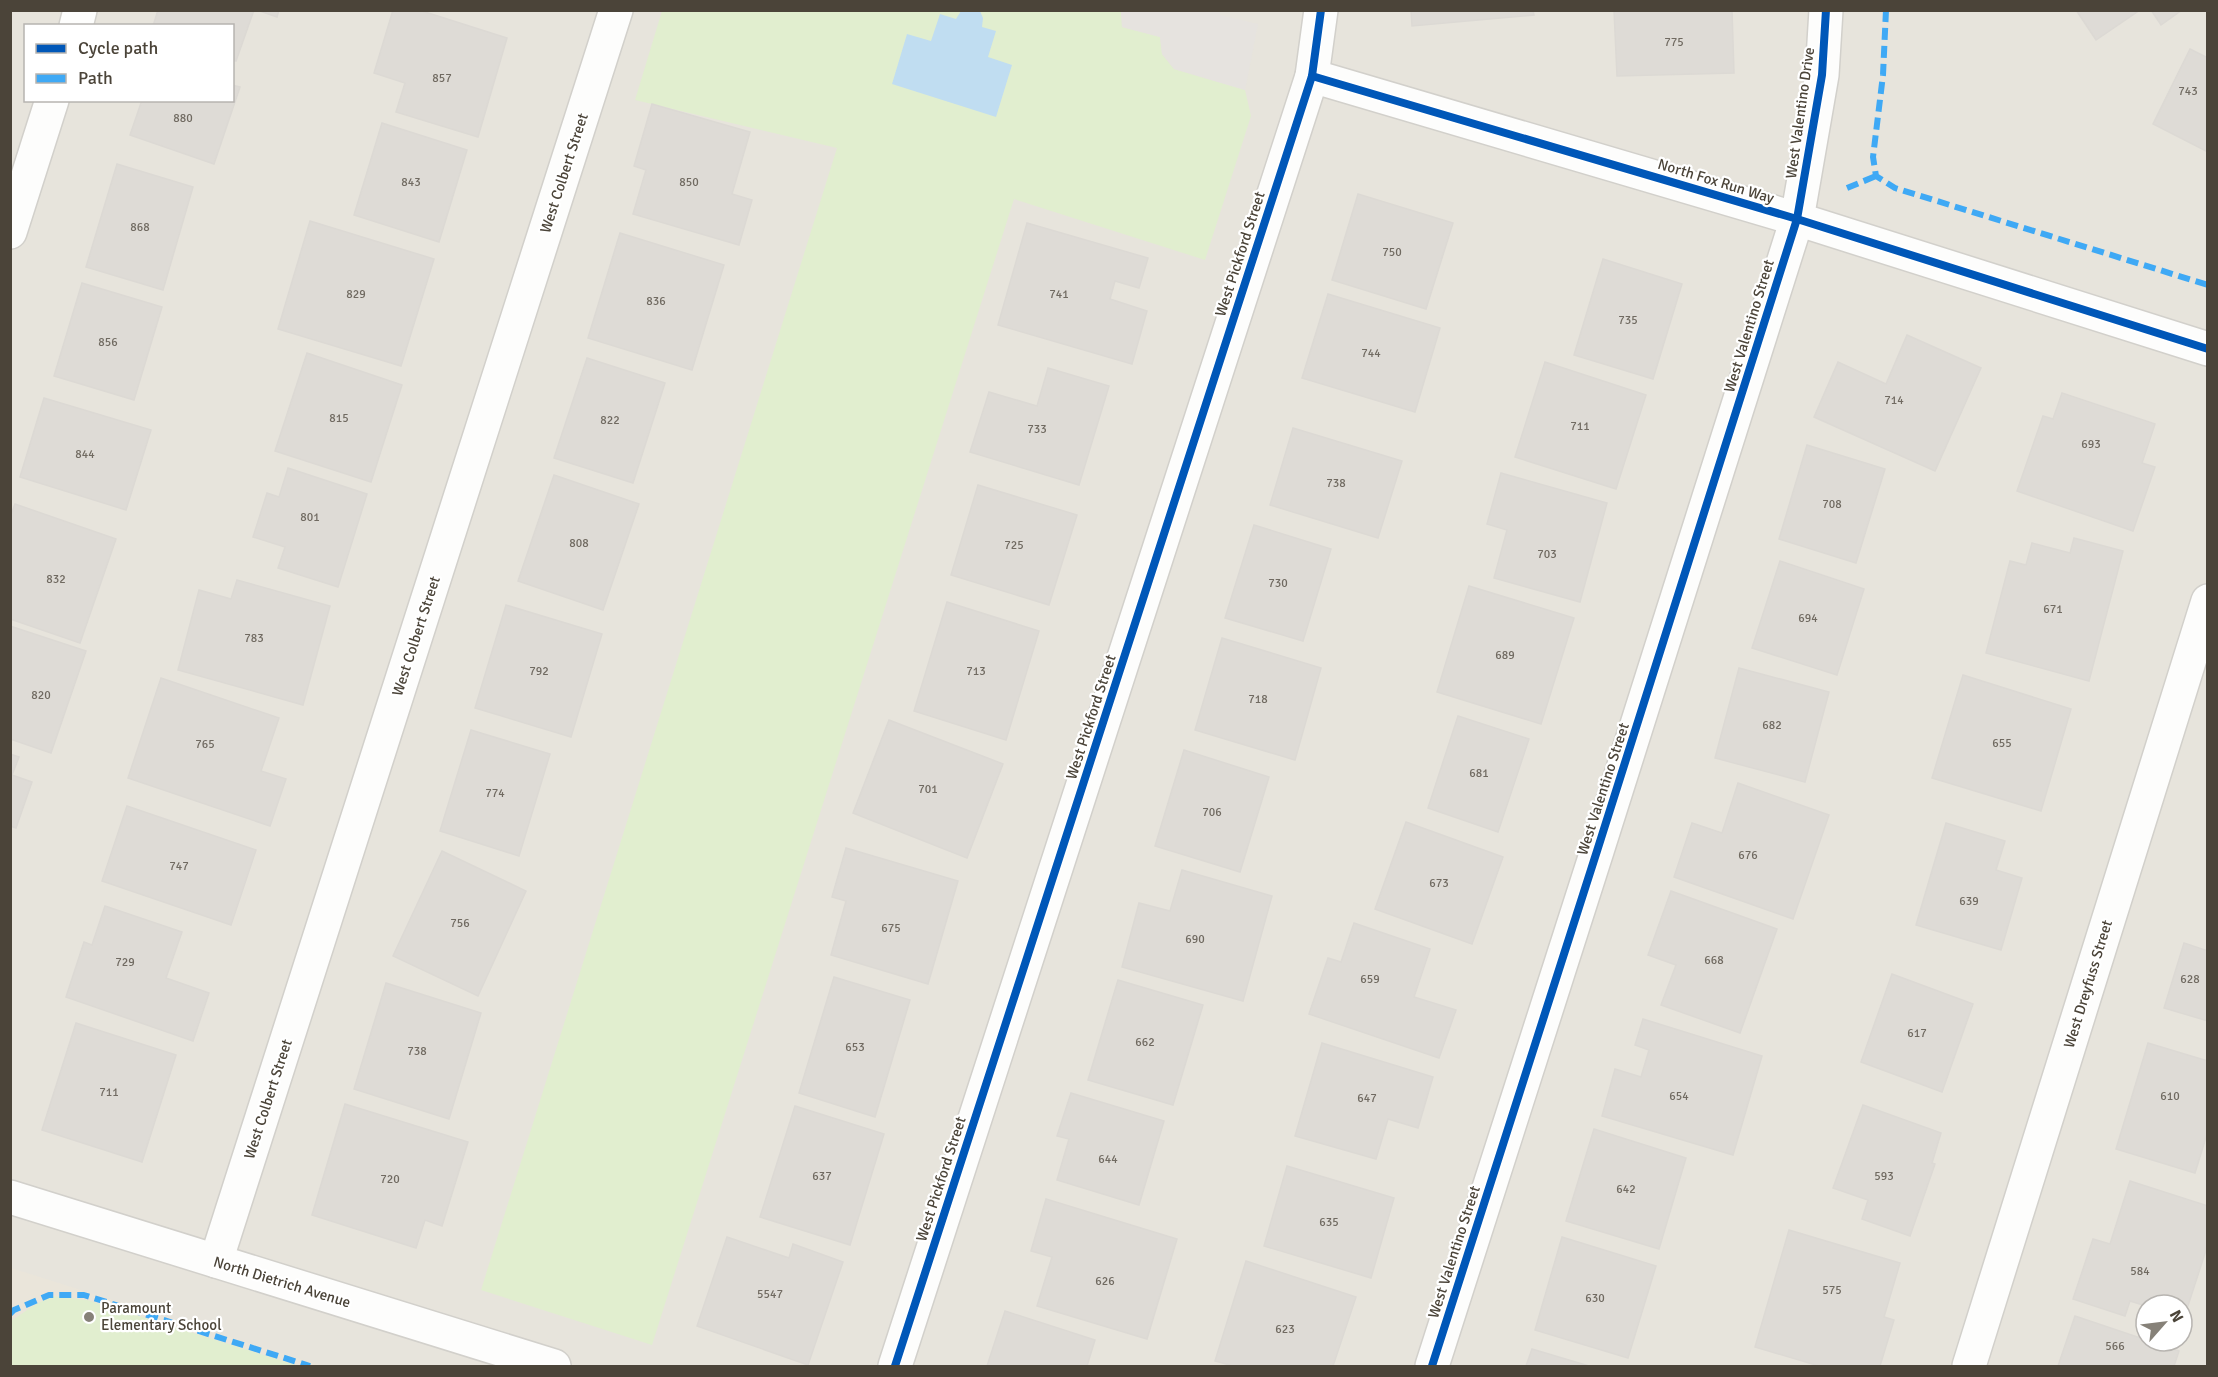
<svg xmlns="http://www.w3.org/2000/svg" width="2218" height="1377" font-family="Signika,sans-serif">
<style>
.residential{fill:#e7e4dc;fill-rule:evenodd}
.education{fill:#eae5da}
.green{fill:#e1eecf}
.parking{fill:#e6e3df}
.water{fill:#c0ddf1}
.building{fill:#dedbd6;stroke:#dcd9d4;stroke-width:1.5}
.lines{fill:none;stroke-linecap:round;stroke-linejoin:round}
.minor-casing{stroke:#d2d0cb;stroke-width:36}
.tertiary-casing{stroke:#d2d0cb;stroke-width:36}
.minor{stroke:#fdfdfc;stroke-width:33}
.tertiary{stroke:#fdfdfc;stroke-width:33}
.quiet{stroke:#3fa9f5;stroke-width:6;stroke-dasharray:12 6;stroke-linecap:butt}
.cycleway-casing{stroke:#fff;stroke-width:11}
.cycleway{stroke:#0057b8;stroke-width:8}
.poi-dot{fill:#868178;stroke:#fff;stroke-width:2}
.labels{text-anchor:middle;stroke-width:4.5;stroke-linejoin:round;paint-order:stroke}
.number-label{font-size:12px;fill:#706a61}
.street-label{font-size:15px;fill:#4b4439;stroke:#fff}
.poi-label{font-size:15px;fill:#4b4439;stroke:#fff;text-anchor:start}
</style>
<rect width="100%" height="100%" fill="#f4f2ee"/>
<path class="residential" d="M 11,11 L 2207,11 L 2207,1366 L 11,1366 ZM 26,26 L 232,26 L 232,100 L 26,100 ZM 2146,1305 L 2182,1305 L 2182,1341 L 2146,1341 Z"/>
<path class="education" d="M 11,1268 L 323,1366 L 11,1366 Z"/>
<g class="green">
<path d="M 662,11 L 1121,11 L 1122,27 L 1160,37 L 1162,54 L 1174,69 L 1245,90 L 1251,116 L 1205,260 L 1014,199 L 652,1345 L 481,1290 L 837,148 L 635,100 Z"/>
<path d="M 52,1296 L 87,1300 L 299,1366 L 11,1366 L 11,1321 L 33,1306 Z"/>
</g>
<path class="parking" d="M 1121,11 L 1220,11 L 1220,15 L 1258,24 L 1245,90 L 1174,69 L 1162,54 L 1160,37 L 1122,27 Z"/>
<path class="water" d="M 961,11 L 980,11 L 983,18 L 982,27 L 996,31 L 988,57 L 1012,65 L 996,117 L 892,84 L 907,34 L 931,41 L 940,14 L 956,19 Z"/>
<g class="building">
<path d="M 158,10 L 254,10 L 236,61 L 232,60 L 232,26 L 153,26 Z"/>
<path d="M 257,10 L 279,10 L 277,17 Z"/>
<path d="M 393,10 L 419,10 L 507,38 L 478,137 L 396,112 L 405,83 L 374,73 Z"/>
<path d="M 1411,10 L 1533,10 L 1534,15 L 1412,26 Z"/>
<path d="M 1614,10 L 1732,10 L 1734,73 L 1617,76 Z"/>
<path d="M 2076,10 L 2140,10 L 2096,40 Z"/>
<path d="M 2151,10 L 2182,10 L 2161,25 Z"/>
<path d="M 2190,49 L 2208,58 L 2208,152 L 2153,124 Z"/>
<path d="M 232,85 L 240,87 L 214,164 L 130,135 L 142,100 L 232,100 Z"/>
<path d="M 652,104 L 750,132 L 732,194 L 752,200 L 739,245 L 633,214 L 646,170 L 634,166 Z"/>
<path d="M 382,123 L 467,150 L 439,242 L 354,215 Z"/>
<path d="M 117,164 L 193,187 L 163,290 L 86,267 Z"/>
<path d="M 1358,194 L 1453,223 L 1426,309 L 1332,280 Z"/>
<path d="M 310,221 L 434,259 L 401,366 L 278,329 Z"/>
<path d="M 1027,223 L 1148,258 L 1139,288 L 1115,281 L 1110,299 L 1147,311 L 1132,364 L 998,325 Z"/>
<path d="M 620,233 L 724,265 L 692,370 L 588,338 Z"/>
<path d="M 1603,259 L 1682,284 L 1653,379 L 1574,355 Z"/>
<path d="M 82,283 L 162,307 L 134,400 L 54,376 Z"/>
<path d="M 1328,294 L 1440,328 L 1415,412 L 1302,378 Z"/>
<path d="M 1907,335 L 1981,368 L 1935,471 L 1814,417 L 1838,362 L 1886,384 Z"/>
<path d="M 307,353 L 402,385 L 371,482 L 275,451 Z"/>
<path d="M 587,358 L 665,383 L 633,483 L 554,458 Z"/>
<path d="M 1545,362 L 1646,395 L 1616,489 L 1515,457 Z"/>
<path d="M 1048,368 L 1109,386 L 1079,485 L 970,452 L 989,392 L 1037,406 Z"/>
<path d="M 2062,393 L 2155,424 L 2142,463 L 2155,467 L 2133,531 L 2017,491 L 2043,416 L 2053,419 Z"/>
<path d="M 44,398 L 151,430 L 126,510 L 20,477 Z"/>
<path d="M 1293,428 L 1402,461 L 1378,538 L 1270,505 Z"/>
<path d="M 1807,445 L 1885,469 L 1856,563 L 1779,539 Z"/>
<path d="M 288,468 L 367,494 L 338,587 L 278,568 L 285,547 L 253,537 L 267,493 L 279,497 Z"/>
<path d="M 1501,473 L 1607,503 L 1580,602 L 1494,578 L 1507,530 L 1487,524 Z"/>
<path d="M 554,475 L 639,504 L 603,610 L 518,581 Z"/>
<path d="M 978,485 L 1077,515 L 1049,605 L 951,575 Z"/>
<path d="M 15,504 L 116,539 L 80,643 L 10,619 L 10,517 Z"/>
<path d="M 1254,525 L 1331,549 L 1303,641 L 1225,618 Z"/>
<path d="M 2074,538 L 2123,551 L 2089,681 L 1986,653 L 2010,561 L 2026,565 L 2032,543 L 2070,553 Z"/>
<path d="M 1780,561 L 1864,589 L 1837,675 L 1752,648 Z"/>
<path d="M 237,580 L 330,606 L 303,705 L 178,670 L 199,590 L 231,599 Z"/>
<path d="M 1469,586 L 1574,618 L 1541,724 L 1437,692 Z"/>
<path d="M 947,602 L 1039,631 L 1006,740 L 914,711 Z"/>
<path d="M 506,605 L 602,634 L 571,737 L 475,708 Z"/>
<path d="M 10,626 L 86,651 L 51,753 L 10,739 Z"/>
<path d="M 1222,638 L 1321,668 L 1295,760 L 1195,730 Z"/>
<path d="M 1739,668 L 1829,692 L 1805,782 L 1715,758 Z"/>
<path d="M 1963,675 L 2071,709 L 2041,811 L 1932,778 Z"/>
<path d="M 161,678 L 279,718 L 261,771 L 286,779 L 270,826 L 128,778 Z"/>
<path d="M 1458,716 L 1529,739 L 1498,832 L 1428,808 Z"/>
<path d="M 889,720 L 1003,764 L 967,858 L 853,813 Z"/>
<path d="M 471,730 L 550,754 L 519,856 L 440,831 Z"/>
<path d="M 1184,750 L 1269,777 L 1240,872 L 1155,846 Z"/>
<path d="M 10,754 L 19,757 L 12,775 L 32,782 L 16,828 L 10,826 Z"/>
<path d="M 1738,783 L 1829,815 L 1793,919 L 1674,877 L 1692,823 L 1722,833 Z"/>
<path d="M 127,806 L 256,850 L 231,925 L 102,881 Z"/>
<path d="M 1406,822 L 1503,857 L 1472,944 L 1375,909 Z"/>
<path d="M 1946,823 L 2005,841 L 1996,870 L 2022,878 L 2001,950 L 1916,925 Z"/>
<path d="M 846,848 L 958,881 L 928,984 L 831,955 L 846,901 L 832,897 Z"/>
<path d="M 442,851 L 526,891 L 478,996 L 393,956 Z"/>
<path d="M 1182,870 L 1272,896 L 1243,1001 L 1122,967 L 1139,903 L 1170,911 Z"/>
<path d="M 1671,891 L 1777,929 L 1740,1033 L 1661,1005 L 1676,965 L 1648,955 Z"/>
<path d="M 105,906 L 182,932 L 166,978 L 209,993 L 193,1041 L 66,997 L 84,942 L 92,945 Z"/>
<path d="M 1354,923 L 1430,949 L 1414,997 L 1456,1010 L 1439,1058 L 1309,1014 L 1328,958 L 1341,962 Z"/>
<path d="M 2184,943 L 2208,951 L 2208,1021 L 2164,1008 Z"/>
<path d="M 1892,974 L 1973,1004 L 1942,1092 L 1861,1062 Z"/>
<path d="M 834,977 L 910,1000 L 875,1117 L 799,1093 Z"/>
<path d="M 1118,980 L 1203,1005 L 1173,1105 L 1088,1080 Z"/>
<path d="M 386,983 L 481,1013 L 449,1119 L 354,1089 Z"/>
<path d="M 1643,1019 L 1762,1056 L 1733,1155 L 1602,1116 L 1615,1069 L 1641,1077 L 1649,1050 L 1635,1045 Z"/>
<path d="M 76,1023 L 176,1055 L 142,1162 L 42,1130 Z"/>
<path d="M 1322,1043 L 1433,1077 L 1418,1128 L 1388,1119 L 1376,1159 L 1295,1136 Z"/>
<path d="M 2148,1043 L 2208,1061 L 2208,1131 L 2195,1173 L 2116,1149 Z"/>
<path d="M 1071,1093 L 1164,1121 L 1139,1205 L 1057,1180 L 1069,1139 L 1057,1136 Z"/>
<path d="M 345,1104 L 468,1142 L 442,1226 L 425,1220 L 416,1248 L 312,1215 Z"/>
<path d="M 1863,1105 L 1941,1133 L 1932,1163 L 1935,1164 L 1910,1236 L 1862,1219 L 1868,1200 L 1833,1188 Z"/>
<path d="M 795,1106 L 884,1134 L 850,1245 L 760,1217 Z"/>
<path d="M 1594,1129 L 1686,1158 L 1659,1249 L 1566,1221 Z"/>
<path d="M 1287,1166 L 1394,1198 L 1371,1278 L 1264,1246 Z"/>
<path d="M 2130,1181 L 2208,1206 L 2208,1244 L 2184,1318 L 2182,1318 L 2182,1305 L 2146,1306 L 2130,1301 L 2125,1316 L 2073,1299 L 2093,1239 L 2110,1244 Z"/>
<path d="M 1046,1199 L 1177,1239 L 1147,1339 L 1037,1306 L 1052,1257 L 1031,1251 Z"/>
<path d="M 1789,1230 L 1900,1263 L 1884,1317 L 1894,1320 L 1880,1366 L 1819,1366 L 1755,1347 Z"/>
<path d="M 727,1237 L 789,1258 L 793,1244 L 843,1262 L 808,1365 L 697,1326 Z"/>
<path d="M 1562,1237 L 1656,1266 L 1628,1358 L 1535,1330 Z"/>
<path d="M 1246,1261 L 1356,1297 L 1333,1366 L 1233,1366 L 1215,1361 Z"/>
<path d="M 1005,1311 L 1095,1340 L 1087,1366 L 987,1366 Z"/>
<path d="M 2075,1316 L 2179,1351 L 2174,1366 L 2058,1366 Z"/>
<path d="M 1532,1349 L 1589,1366 L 1526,1366 Z"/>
</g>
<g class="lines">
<g class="minor-casing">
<g id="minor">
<path d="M 76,26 L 80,10"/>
<path d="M 10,232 L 52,100"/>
<path d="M 10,1197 L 554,1366"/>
<path d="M 216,1261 L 616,10"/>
<path d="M 895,1366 L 1312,76 L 1321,10"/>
<path d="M 1432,1366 L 1597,851 L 1797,219 L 1822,75 L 1826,10"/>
<path d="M 1969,1366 L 2208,601"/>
</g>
</g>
<g class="tertiary-casing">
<path id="tertiary" d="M 1312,76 L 1797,219 L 2208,349"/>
</g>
<use href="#minor" class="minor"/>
<use href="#tertiary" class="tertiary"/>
<g class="quiet">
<path d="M 1886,10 L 1883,75 L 1873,157 L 1876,176 L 1895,188 L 2208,285"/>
<path d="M 1847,188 L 1876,176"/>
<path d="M 10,1314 L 14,1310 L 49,1295 L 84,1295 L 310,1366"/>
</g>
<g class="cycleway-casing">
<g id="cycleway">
<path d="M 1312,76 L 1797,219 L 2208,349"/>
<path d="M 895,1366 L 1312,76 L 1321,10"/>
<path d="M 1432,1366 L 1597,851 L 1797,219 L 1822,75 L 1826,10"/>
</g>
</g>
<use href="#cycleway" class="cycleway"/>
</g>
<circle class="poi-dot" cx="89" cy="1317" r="6"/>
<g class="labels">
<g class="number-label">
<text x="1674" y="46">775</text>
<text x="442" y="82">857</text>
<text x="2188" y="95">743</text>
<text x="183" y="122">880</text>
<text x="411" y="186">843</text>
<text x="689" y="186">850</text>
<text x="140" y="231">868</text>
<text x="1392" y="256">750</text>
<text x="356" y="298">829</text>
<text x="1059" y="298">741</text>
<text x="656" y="305">836</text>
<text x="1628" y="324">735</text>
<text x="108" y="346">856</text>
<text x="1371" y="357">744</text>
<text x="1894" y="404">714</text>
<text x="339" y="422">815</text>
<text x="610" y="424">822</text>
<text x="1580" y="430">711</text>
<text x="1037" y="433">733</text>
<text x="2091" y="448">693</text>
<text x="85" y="458">844</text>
<text x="1336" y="487">738</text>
<text x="1832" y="508">708</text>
<text x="310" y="521">801</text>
<text x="579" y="547">808</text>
<text x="1014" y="549">725</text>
<text x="1547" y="558">703</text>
<text x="56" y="583">832</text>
<text x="1278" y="587">730</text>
<text x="2053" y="613">671</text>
<text x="1808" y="622">694</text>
<text x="254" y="642">783</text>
<text x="1505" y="659">689</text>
<text x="539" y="675">792</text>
<text x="976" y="675">713</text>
<text x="41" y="699">820</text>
<text x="1258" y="703">718</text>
<text x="1772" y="729">682</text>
<text x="2002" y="747">655</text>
<text x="205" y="748">765</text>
<text x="1479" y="777">681</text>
<text x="928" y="793">701</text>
<text x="495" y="797">774</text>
<text x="1212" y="816">706</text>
<text x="1748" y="859">676</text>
<text x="179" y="870">747</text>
<text x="1439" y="887">673</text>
<text x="1969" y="905">639</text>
<text x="460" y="927">756</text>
<text x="891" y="932">675</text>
<text x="1195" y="943">690</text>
<text x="1714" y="964">668</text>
<text x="125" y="966">729</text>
<text x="1370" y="983">659</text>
<text x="2190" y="983">628</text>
<text x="1917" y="1037">617</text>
<text x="1145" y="1046">662</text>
<text x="855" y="1051">653</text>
<text x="417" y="1055">738</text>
<text x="109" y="1096">711</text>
<text x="1679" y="1100">654</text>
<text x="2170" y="1100">610</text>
<text x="1367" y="1102">647</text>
<text x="1108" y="1163">644</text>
<text x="822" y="1180">637</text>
<text x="1884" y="1180">593</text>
<text x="390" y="1183">720</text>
<text x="1626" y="1193">642</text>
<text x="1329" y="1226">635</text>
<text x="2140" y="1275">584</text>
<text x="1105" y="1285">626</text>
<text x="1832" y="1294">575</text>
<text x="770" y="1298">5547</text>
<text x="1595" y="1302">630</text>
<text x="1285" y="1333">623</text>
<text x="2115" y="1350">566</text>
</g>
<g class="street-label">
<text transform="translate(1800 113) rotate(-82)" y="5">West Valentino Drive</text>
<text transform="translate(564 173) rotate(-72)" y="5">West Colbert Street</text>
<text transform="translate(1716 181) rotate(17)" y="5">North Fox Run Way</text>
<text transform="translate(1240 254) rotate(-72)" y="5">West Pickford Street</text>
<text transform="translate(1749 326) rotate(-73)" y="5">West Valentino Street</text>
<text transform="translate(416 636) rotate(-72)" y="5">West Colbert Street</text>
<text transform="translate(1091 717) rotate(-72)" y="5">West Pickford Street</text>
<text transform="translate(1603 789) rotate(-72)" y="5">West Valentino Street</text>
<text transform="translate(2088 984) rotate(-73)" y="5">West Dreyfuss Street</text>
<text transform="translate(268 1099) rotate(-72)" y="5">West Colbert Street</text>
<text transform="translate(941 1179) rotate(-72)" y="5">West Pickford Street</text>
<text transform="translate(1454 1252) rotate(-72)" y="5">West Valentino Street</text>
<text transform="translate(282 1282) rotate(17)" y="5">North Dietrich Avenue</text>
</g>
<g class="poi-label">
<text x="101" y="1313">Paramount<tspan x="101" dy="17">Elementary School</tspan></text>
</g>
</g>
<rect width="2218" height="1377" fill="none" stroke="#4b4439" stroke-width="24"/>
<rect x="24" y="24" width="210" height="78" fill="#ffffff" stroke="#b7b4b0" stroke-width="1.5"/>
<rect x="36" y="44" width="30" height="9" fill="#0057b8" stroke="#b7b4b0" stroke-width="1.5"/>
<text x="78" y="54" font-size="18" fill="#4b4439">Cycle path</text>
<rect x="36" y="74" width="30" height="9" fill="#3fa9f5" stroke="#b7b4b0" stroke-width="1.5"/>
<text x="78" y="84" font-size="18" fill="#4b4439">Path</text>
<g transform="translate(2164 1323) rotate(62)"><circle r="28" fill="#ffffff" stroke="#b7b4b0" stroke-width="1.5"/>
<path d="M0-4.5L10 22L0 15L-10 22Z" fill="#868178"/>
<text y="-9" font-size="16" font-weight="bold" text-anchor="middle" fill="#4b4439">N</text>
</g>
</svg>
